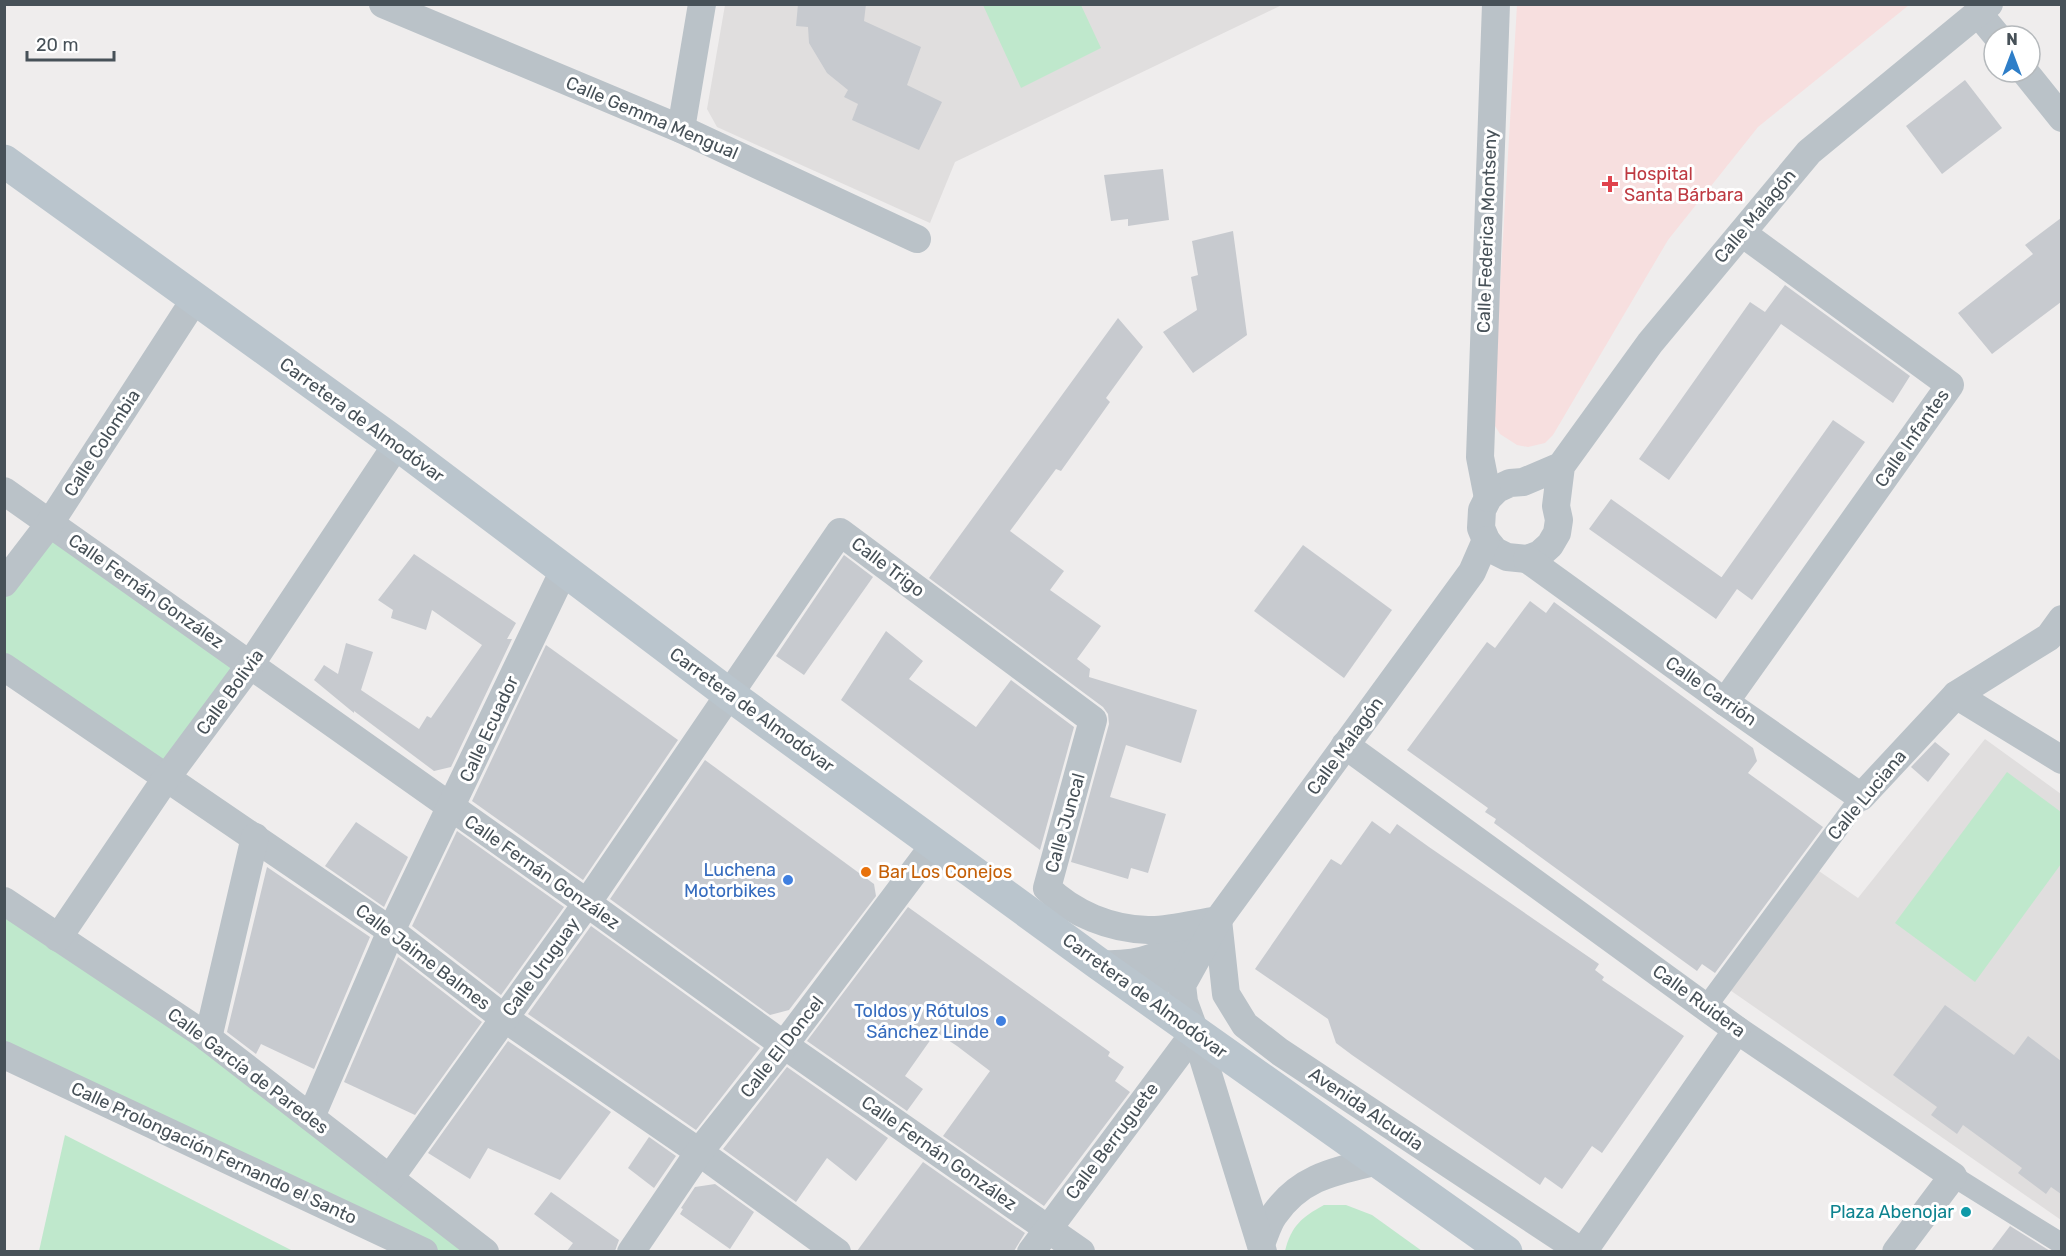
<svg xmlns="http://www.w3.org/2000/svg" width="2066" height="1256" font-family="Rubik,sans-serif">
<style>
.education{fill:#e0dede}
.medical{fill:#f7dfdf}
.green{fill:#bfe8cc}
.building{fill:#c7cacf}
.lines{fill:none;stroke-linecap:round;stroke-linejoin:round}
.pedestrian{stroke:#bac2c8;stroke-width:21}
.minor{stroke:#bac2c8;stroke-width:28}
.secondary{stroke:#bac5cd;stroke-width:33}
.health-dot{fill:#e0444e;stroke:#fff;stroke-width:2}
.food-dot{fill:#e8710a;stroke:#fff;stroke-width:2}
.shop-dot{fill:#3f7fe0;stroke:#fff;stroke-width:2}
.culture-dot{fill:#0f9aa8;stroke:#fff;stroke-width:2}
.labels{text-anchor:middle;stroke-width:6;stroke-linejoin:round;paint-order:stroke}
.street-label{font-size:18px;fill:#475158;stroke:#fff}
.health-label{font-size:18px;fill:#be3a42;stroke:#fff;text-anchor:start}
.shop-label{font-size:18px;fill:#366cbe;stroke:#fff;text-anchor:end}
.food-label{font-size:18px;fill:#c56008;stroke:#fff;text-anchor:start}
.culture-label{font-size:18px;fill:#0d838f;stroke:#fff;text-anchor:end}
</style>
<rect width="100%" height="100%" fill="#efeded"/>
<g class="education">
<path d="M 725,5 L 1282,5 L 955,162 L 930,223 L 717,127 L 707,109 Z"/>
<path d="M 1985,739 L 2061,794 L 2061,1220 L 1727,988 L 1816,869 L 1858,898 Z"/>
</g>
<path class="medical" d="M 1517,5 L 1909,5 L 1758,127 L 1668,240 L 1553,435 L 1545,443 L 1528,447 L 1517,445 L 1500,434 L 1495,426 L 1493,403 Z"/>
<g class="green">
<path d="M 983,5 L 1081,5 L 1101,48 L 1021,88 Z"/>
<path d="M 50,523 L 250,665 L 167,777 L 5,667 L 4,583 Z"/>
<path d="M 2007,772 L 2061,812 L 2061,864 L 1975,982 L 1895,923 Z"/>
<path d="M 4,901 L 485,1251 L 430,1251 L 5,1044 Z"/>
<path d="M 65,1135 L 293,1251 L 39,1251 Z"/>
<path d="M 1324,1205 L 1346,1205 L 1372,1215 L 1422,1251 L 1285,1251 C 1291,1226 1302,1217 1324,1205 Z"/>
</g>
<g class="building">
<path d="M 798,4 L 866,4 L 864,21 L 921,47 L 907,85 L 942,102 L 919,150 L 852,120 L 858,104 L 844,97 L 848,90 L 827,73 L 809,43 L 808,27 L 796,26 Z"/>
<path d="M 1965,80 L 2002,128 L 1942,174 L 1906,126 Z"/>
<path d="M 1163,169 L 1169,220 L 1128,226 L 1128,219 L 1111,221 L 1104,175 Z"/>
<path d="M 2061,218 L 2061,302 L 1992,354 L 1958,313 L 2033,254 L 2025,245 Z"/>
<path d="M 1233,231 L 1247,335 L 1193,373 L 1163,332 L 1197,310 L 1191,277 L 1198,275 L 1192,241 Z"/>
<path d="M 1785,285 L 1910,376 L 1893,403 L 1781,324 L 1669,480 L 1639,459 L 1750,302 L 1765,312 Z"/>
<path d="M 1118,318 L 1143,347 L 1106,398 L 1110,402 L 1061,471 L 1056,469 L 1010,531 L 1064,571 L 1050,590 L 1101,626 L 1077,659 L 1090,669 L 1089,677 L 1197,710 L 1181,763 L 1126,745 L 1110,797 L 1166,814 L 1148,873 L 1131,868 L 1128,879 L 1071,862 L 1109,724 L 1108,714 L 1103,707 L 929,578 Z"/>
<path d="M 1833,420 L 1865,442 L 1752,600 L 1737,589 L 1716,619 L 1589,529 L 1611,499 L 1731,584 L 1721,578 Z"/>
<path d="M 1303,545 L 1392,610 L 1344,678 L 1254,611 Z"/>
<path d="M 414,554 L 516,623 L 507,639 L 512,639 L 451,767 L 434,771 L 354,711 L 354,713 L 314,680 L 324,665 L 338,674 L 346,643 L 373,652 L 361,690 L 419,729 L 427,716 L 431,718 L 482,645 L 432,610 L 426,630 L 391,618 L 393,610 L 378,600 Z"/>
<path d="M 844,555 L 873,577 L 804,675 L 776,656 Z"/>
<path d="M 1530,601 L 1546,613 L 1554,602 L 1753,748 L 1757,761 L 1748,773 L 1823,827 L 1715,973 L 1702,964 L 1697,971 L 1679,958 L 1494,823 L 1496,819 L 1485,812 L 1488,808 L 1407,750 L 1487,642 L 1495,648 Z"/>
<path d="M 886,631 L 923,661 L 909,679 L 976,727 L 1011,680 L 1074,727 L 1040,850 L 841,700 Z"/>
<path d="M 546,645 L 678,740 L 583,880 L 472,801 Z"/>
<path d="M 1935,742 L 1950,754 L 1928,782 L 1911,767 Z"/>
<path d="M 705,760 L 874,884 L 876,896 L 789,1010 L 770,1015 L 610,899 Z"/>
<path d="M 1372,821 L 1390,834 L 1397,824 L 1429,847 L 1599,964 L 1595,970 L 1604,977 L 1602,980 L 1684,1036 L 1602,1153 L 1592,1146 L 1562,1189 L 1545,1177 L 1540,1185 L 1352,1055 L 1336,1043 L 1328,1019 L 1255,969 L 1331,859 L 1341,865 Z"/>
<path d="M 356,822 L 408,857 L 384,907 L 325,866 Z"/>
<path d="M 457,831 L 564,907 L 501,995 L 412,926 Z"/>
<path d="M 267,867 L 370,937 L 314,1069 L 261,1044 L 256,1054 L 227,1032 Z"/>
<path d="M 908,907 L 1110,1052 L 1108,1056 L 1124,1067 L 1115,1081 L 1130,1092 L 1044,1206 L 943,1136 L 990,1071 L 957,1046 L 936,1032 L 905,1076 L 923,1089 L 907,1111 L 807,1041 Z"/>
<path d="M 591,926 L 760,1048 L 696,1130 L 528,1014 Z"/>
<path d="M 398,957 L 482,1022 L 415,1115 L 344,1082 Z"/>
<path d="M 1945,1005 L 2014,1055 L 2028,1036 L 2061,1061 L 2061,1194 L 2051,1187 L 2046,1194 L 2018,1173 L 2022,1168 L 1963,1125 L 1957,1134 L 1931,1115 L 1937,1107 L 1893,1075 Z"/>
<path d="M 508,1041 L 611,1112 L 560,1180 L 488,1148 L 470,1179 L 428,1153 Z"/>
<path d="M 787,1067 L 888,1138 L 856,1181 L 827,1158 L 796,1202 L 723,1149 Z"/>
<path d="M 649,1137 L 676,1156 L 654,1188 L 628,1168 Z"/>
<path d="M 923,1162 L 1025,1233 L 1014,1251 L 857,1251 Z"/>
<path d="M 715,1184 L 754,1212 L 730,1249 L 680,1214 L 683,1209 L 681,1208 L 695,1187 Z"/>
<path d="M 551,1192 L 619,1240 L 615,1251 L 567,1251 L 573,1243 L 534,1214 Z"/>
<path d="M 2010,1226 L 2050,1251 L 1991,1251 Z"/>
</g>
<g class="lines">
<g class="pedestrian">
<path d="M 1706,1007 L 1861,797"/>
<path d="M 1953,1176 L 2062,1244"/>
</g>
<g class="minor">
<path d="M 383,4 L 681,129 L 917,239"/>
<path d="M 1978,13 L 1997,36"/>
<path d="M 2025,72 L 2062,118"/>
<path d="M 681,129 L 702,4"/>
<path d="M 1561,466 L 1523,482 L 1510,483 L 1497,489 L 1488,498 L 1482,510 L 1481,528 L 1486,540 L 1495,551 L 1507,557 L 1527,559 L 1540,554 L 1550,545 L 1557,533 L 1559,520 L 1556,506 L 1561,466 L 1650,343 L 1809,152 L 1989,4"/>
<path d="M 4,491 L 587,903 L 784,1045 L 1081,1252"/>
<path d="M 1488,498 L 1480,457 L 1496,4"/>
<path d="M 1527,559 L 1725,702 L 1861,797 L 1956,695 L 2049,637 L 2062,619"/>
<path d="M 4,583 L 50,523 L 195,299"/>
<path d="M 4,667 L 391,931 L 504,1018 L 699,1152 L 837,1252"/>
<path d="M 1956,695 L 2062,760"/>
<path d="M 1725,702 L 1950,385 L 1742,233"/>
<path d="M 1345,745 L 1737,1030 L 1953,1176 L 1896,1252"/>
<path d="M 4,901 L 200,1032 L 485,1252"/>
<path d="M 1218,920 L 1226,994 L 1245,1025 L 1280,1052 L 1582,1252"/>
<path d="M 58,938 L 167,777 L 250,665 L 397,444"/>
<path d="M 1099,964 C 1149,967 1169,951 1209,926"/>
<path d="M 1133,988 C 1164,983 1171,979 1191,954"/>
<path d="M 208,1038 L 255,837"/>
<path d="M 4,1055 L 424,1252"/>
<path d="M 311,1117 L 391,931 L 564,570"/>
<path d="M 390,1178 L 587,903 L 840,532 L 1093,720 L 1047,888 C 1073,914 1111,929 1148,930 C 1169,931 1197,923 1218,920"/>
<path d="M 1261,1244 C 1265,1235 1268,1223 1274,1215 C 1301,1176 1336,1171 1378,1161"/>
<path d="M 631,1252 L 699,1152 L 784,1045 L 935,844"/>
<path d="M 1031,1252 L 1195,1032"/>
<path d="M 1263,1252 L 1195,1032 L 1184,1002 L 1182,985 L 1218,920 L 1472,572 L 1486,540"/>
<path d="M 1583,1252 L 1737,1030"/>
</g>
<path class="secondary" d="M 4,161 L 397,444 L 730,695 L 1099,964 L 1506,1252"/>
</g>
<path class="health-dot" d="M1607 175h6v6h6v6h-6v6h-6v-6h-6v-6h6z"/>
<circle class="food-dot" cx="866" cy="872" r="6"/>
<g class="shop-dot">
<circle cx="788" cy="880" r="6"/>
<circle cx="1001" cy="1021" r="6"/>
</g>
<circle class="culture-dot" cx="1966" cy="1212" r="6"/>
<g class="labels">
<g class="street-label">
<text transform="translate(652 118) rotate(23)" y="6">Calle Gemma Mengual</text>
<text transform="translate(1755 216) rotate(-50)" y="6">Calle Malagón</text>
<text transform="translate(1487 231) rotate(-88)" y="6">Calle Federica Montseny</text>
<text transform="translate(362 420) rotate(36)" y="6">Carretera de Almodóvar</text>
<text transform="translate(1912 438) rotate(-55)" y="6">Calle Infantes</text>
<text transform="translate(102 443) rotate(-57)" y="6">Calle Colombia</text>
<text transform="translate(888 567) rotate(37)" y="6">Calle Trigo</text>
<text transform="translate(146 591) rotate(35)" y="6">Calle Fernán González</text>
<text transform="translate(1711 691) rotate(35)" y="6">Calle Carrión</text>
<text transform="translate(230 692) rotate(-54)" y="6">Calle Bolivia</text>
<text transform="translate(752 710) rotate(36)" y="6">Carretera de Almodóvar</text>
<text transform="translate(489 729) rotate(-65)" y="6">Calle Ecuador</text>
<text transform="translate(1345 746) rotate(-54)" y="6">Calle Malagón</text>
<text transform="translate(1867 795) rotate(-50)" y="6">Calle Luciana</text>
<text transform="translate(1065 823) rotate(-74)" y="6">Calle Juncal</text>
<text transform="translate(542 872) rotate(35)" y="6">Calle Fernán González</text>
<text transform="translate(423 957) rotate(37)" y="6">Calle Jaime Balmes</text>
<text transform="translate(541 967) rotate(-54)" y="6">Calle Uruguay</text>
<text transform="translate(1145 996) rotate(36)" y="6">Carretera de Almodóvar</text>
<text transform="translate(1699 1001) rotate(36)" y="6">Calle Ruidera</text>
<text transform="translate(782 1047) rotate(-52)" y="6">Calle El Doncel</text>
<text transform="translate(248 1071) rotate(37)" y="6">Calle García de Paredes</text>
<text transform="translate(1366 1109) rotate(34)" y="6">Avenida Alcudia</text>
<text transform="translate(1112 1141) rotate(-53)" y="6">Calle Berruguete</text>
<text transform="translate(214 1153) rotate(25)" y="6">Calle Prolongación Fernando el Santo</text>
<text transform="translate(939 1153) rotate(35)" y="6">Calle Fernán González</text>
</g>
<g class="health-label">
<text x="1624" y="180">Hospital<tspan x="1624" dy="21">Santa Bárbara</tspan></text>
</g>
<g class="shop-label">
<text x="776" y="876">Luchena<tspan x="776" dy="21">Motorbikes</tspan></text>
<text x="989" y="1017">Toldos y Rótulos<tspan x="989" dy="21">Sánchez Linde</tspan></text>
</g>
<g class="food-label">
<text x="878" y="878">Bar Los Conejos</text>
</g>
<g class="culture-label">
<text x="1954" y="1218">Plaza Abenojar</text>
</g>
</g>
<rect width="2066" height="1256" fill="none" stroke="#475158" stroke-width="12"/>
<g transform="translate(2012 54)"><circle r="28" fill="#ffffff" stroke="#b5b9bc" stroke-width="1.5"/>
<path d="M0-4.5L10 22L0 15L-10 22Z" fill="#2e7ec8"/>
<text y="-9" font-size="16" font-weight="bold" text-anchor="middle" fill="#475158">N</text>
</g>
<path d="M27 51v9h87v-9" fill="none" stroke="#475158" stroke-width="3"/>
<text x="36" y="51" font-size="18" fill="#475158" stroke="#ffffff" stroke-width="4.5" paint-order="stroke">20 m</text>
</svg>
